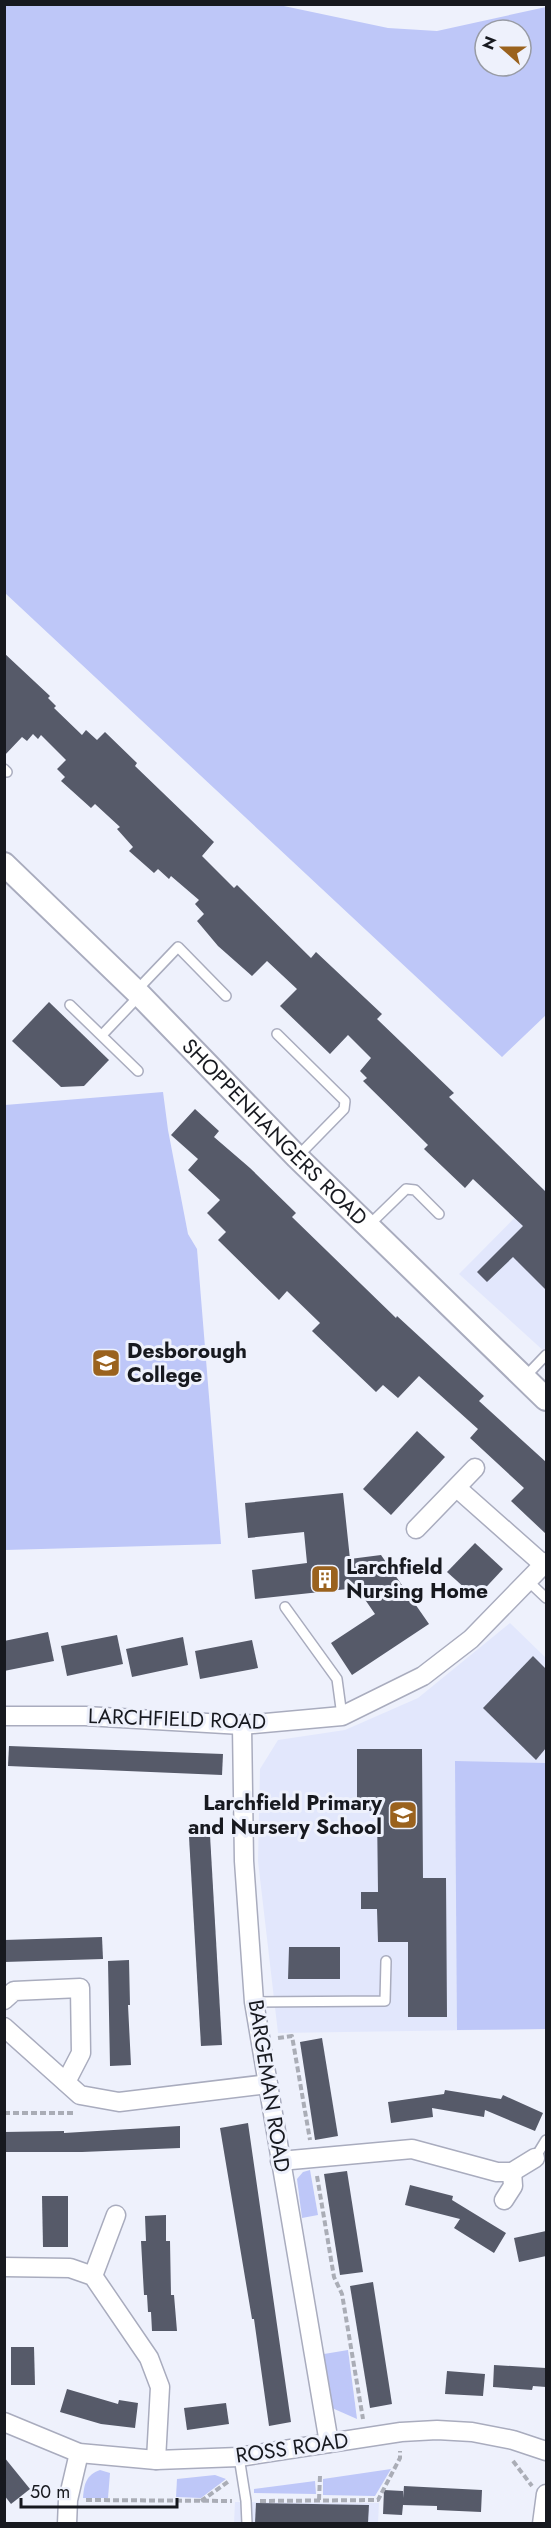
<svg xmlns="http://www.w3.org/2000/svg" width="551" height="2528" font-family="Jost,sans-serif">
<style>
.built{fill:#e2e7fc}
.green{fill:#bec7f8;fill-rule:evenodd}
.building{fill:#565a69}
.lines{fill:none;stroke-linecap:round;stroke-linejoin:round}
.service-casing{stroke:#a9acbe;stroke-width:12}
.minor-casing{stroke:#a9acbe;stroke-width:21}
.tertiary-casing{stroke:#a9acbe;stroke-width:26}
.path{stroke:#aaadb6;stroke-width:4;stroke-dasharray:6 3;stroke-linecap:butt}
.service{stroke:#fff;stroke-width:9}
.minor{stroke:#fff;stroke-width:18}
.tertiary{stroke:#fff;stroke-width:22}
.labels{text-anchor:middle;stroke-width:6;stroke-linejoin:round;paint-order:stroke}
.street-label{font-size:21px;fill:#17191f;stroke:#eef1fc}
.poi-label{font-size:21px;font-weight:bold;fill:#17191f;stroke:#eef1fc;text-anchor:start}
</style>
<rect width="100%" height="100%" fill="#eef1fc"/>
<g class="built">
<path d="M 546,1186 L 546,1353 L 459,1274 Z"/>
<path d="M 510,1623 L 546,1658 L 546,2029 L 278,2033 L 258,1861 L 260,1769 L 278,1740 L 345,1730 L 418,1698 Z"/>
<path d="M 235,2502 L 379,2503 L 378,2523 L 234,2524 Z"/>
</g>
<g class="green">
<path d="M 4,5 L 279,5 L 388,28 L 437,31 L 546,7 L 546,1015 L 502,1057 L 5,593 ZM 485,30 L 521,30 L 521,66 L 485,66 Z"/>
<path d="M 163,1092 L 168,1130 L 188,1234 L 197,1249 L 221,1544 L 5,1550 L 5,1105 Z"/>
<path d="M 455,1761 L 546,1763 L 546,2029 L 457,2030 Z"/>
<path d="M 310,2170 L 318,2215 L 302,2218 L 297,2179 L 303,2172 Z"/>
<path d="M 348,2350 L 357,2419 L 332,2408 L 324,2354 Z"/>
<path d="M 391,2469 L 375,2496 L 323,2495 L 323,2479 Z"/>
<path d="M 100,2470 L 110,2473 L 108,2498 L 83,2498 C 84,2484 86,2475 100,2470 Z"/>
<path d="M 215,2475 L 226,2479 L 201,2498 L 176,2497 L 177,2479 Z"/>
<path d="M 315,2481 L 316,2494 L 254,2493 L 254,2489 Z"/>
</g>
<g class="building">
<path d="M 4,653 L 50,696 L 48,698 L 56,706 L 54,708 L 82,735 L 86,730 L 97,740 L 105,732 L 137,763 L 135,766 L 214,842 L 202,856 L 234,888 L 237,885 L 311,958 L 316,952 L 382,1014 L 377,1019 L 454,1093 L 449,1097 L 546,1192 L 546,1290 L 513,1257 L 487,1282 L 477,1272 L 523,1226 L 473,1179 L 465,1188 L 424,1149 L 428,1145 L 363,1081 L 367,1078 L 360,1071 L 371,1058 L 348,1035 L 330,1054 L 280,1006 L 297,989 L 267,961 L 252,976 L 218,946 L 197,921 L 204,914 L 195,904 L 199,900 L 171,876 L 169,879 L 158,869 L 154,873 L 129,851 L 133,847 L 117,829 L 120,827 L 95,804 L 91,808 L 61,781 L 65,777 L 57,769 L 66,760 L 41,735 L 38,739 L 33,734 L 27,741 L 22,737 L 4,756 Z"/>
<path d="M 49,1002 L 109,1060 L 84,1086 L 61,1087 L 12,1041 Z"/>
<path d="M 195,1109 L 219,1131 L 214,1137 L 250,1168 L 296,1213 L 292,1217 L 396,1318 L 397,1316 L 484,1396 L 479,1401 L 546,1462 L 546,1534 L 511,1501 L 524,1488 L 470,1438 L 478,1429 L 419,1376 L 398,1398 L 383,1385 L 376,1392 L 312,1331 L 320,1323 L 287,1291 L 279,1300 L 218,1240 L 226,1232 L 207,1213 L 220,1200 L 188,1170 L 198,1159 L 171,1135 Z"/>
<path d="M 417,1431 L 445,1457 L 391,1515 L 363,1489 Z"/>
<path d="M 343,1493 L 350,1559 L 381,1555 L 429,1624 L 352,1675 L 331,1643 L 375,1614 L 357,1588 L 255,1599 L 252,1570 L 307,1563 L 304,1532 L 248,1538 L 245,1503 Z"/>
<path d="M 475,1543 L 503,1569 L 476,1598 L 447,1572 Z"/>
<path d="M 48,1632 L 54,1661 L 4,1671 L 4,1641 Z"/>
<path d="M 117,1635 L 123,1664 L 67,1676 L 61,1646 Z"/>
<path d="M 183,1637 L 188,1665 L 132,1677 L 126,1649 Z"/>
<path d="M 252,1640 L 258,1668 L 200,1679 L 195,1651 Z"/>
<path d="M 533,1656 L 546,1669 L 546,1748 L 536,1760 L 483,1708 Z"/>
<path d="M 9,1746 L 223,1754 L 222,1775 L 8,1766 Z"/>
<path d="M 357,1749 L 422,1749 L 423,1878 L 446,1878 L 447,2017 L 408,2017 L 408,1942 L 378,1942 L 377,1909 L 361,1909 L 361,1892 L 378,1892 L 377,1811 L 357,1811 Z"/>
<path d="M 210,1835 L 222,2045 L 201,2046 L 189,1837 Z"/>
<path d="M 102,1937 L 103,1959 L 4,1962 L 4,1940 Z"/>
<path d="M 289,1947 L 340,1947 L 340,1979 L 288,1979 Z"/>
<path d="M 129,1960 L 130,2005 L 128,2005 L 131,2065 L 110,2066 L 108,1961 Z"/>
<path d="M 322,2038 L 338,2136 L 315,2140 L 300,2042 Z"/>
<path d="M 445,2090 L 501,2099 L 503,2095 L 543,2113 L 535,2131 L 485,2110 L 484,2117 L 432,2108 L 433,2117 L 391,2123 L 388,2102 L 444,2094 Z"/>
<path d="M 248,2123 L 291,2422 L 269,2426 L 254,2319 L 252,2319 L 220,2128 Z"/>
<path d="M 180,2126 L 180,2148 L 82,2152 L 4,2152 L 4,2132 L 64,2131 L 64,2133 Z"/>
<path d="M 347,2171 L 363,2272 L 340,2275 L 324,2174 Z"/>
<path d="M 410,2185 L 453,2196 L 452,2200 L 506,2233 L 494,2253 L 454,2228 L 460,2219 L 405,2205 Z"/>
<path d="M 42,2196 L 68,2196 L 68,2247 L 43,2247 Z"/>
<path d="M 166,2215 L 166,2241 L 170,2241 L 171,2295 L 174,2295 L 177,2331 L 152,2331 L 151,2312 L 148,2312 L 147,2295 L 144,2295 L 141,2241 L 146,2241 L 145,2216 Z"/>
<path d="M 546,2231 L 546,2256 L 519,2262 L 514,2238 Z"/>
<path d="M 373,2282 L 392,2404 L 370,2408 L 350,2286 Z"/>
<path d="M 11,2347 L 34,2347 L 35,2385 L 11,2385 Z"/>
<path d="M 494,2365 L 546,2368 L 546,2387 L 533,2386 L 532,2390 L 493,2387 Z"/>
<path d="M 447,2371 L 485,2374 L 483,2396 L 445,2394 Z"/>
<path d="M 67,2389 L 118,2404 L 119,2400 L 138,2403 L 135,2428 L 101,2424 L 60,2412 Z"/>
<path d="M 226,2403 L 229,2424 L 187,2430 L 184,2408 Z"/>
<path d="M 4,2457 L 30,2489 L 11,2504 L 4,2495 Z"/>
<path d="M 404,2486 L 482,2490 L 481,2512 L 437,2510 L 437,2506 L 403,2505 L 402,2515 L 383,2514 L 384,2490 L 403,2491 L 403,2498 Z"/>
<path d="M 256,2503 L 369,2505 L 368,2523 L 255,2523 Z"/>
</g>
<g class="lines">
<g class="service-casing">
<g id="service">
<path d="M 4,769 L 7,772"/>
<path d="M 136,991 L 178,947 L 226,996"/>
<path d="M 70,1005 L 138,1071"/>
<path d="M 277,1034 L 345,1101 L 344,1109 L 297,1157"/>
<path d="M 102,1035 L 140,995"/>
<path d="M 368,1226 L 406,1189 L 415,1190 L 439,1214"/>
<path d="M 525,1377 L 546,1355"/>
<path d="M 528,1581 L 546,1598"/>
<path d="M 285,1607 L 337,1679 L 342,1716"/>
<path d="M 254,2002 L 385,2001 L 386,1961"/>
<path d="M 535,2158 L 546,2140"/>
<path d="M 239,2457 L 246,2501 L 247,2524"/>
</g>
</g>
<g class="minor-casing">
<g id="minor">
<path d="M 457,1488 L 544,1565"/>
<path d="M 416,1529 L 475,1468"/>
<path d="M 4,1716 L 85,1716 L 242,1725 L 342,1716 L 423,1676 L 471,1639 L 546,1562"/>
<path d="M 242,1725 L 244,1861 L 254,2002 L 329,2443"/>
<path d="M 4,2000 L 14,1991 L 80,1988 L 81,2053 L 66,2082"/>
<path d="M 4,2027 L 80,2095 L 119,2102 L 268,2084"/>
<path d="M 280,2161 L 412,2149 L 497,2172 L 512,2172 L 535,2158"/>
<path d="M 504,2200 L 513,2186 L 512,2172"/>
<path d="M 4,2267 L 70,2268 L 93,2276 L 149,2358 L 160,2387 L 156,2460"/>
<path d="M 93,2276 L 116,2215"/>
<path d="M 4,2422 L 79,2453 L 156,2460 L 239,2457 L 401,2432 L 437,2430 L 472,2432 L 513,2440 L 546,2451"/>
<path d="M 67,2524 L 68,2500 L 79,2453"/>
<path d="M 542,2524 L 546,2494"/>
</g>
</g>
<g class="tertiary-casing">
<g id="tertiary">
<path id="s1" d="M 4,864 L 140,995 L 297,1157 L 546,1399"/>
</g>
</g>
<g class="path">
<path d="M 278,2038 L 292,2036 L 310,2140"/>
<path d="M 4,2113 L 73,2113"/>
<path d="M 317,2176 L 334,2277 L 342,2294 L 363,2419"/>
<path d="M 513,2461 L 532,2486"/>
<path d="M 86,2500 L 232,2501"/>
<path d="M 319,2500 L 320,2476"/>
<path d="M 201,2501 L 229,2481"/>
<path d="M 260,2501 L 378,2500 L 400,2458 L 400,2451"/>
</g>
<use href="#service" class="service"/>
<use href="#minor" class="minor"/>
<use href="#tertiary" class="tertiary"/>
</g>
<defs>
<g id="school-square" transform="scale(1.5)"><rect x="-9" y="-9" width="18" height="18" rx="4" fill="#9a621e" stroke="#eef1fc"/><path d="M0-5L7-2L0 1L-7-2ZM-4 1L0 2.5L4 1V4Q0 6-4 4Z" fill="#fff"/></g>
<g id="building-square" transform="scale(1.5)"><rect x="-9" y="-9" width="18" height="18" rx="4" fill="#9a621e" stroke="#eef1fc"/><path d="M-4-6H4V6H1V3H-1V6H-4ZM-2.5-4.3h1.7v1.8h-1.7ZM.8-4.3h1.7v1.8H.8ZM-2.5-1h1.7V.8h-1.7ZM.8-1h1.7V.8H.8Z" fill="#fff"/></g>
</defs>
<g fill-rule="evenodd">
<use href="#school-square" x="106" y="1363"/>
<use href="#building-square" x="325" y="1579"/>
<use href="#school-square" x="403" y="1815"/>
</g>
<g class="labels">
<g class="street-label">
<text dy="7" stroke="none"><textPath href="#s1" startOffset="381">SHOPPENHANGERS ROAD</textPath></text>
<text transform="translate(177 1719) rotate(2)" y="7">LARCHFIELD ROAD</text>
<text transform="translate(269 2086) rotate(81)" y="7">BARGEMAN ROAD</text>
<text transform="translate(292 2448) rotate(-8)" y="7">ROSS ROAD</text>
</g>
<g class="poi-label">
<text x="127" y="1358">Desborough<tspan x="127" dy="24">College</tspan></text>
<text x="346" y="1574">Larchfield<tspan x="346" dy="24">Nursing Home</tspan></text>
<text x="382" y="1810" text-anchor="end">Larchfield Primary<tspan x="382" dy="24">and Nursery School</tspan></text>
</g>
</g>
<rect width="551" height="2528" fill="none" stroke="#17191f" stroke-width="12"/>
<g transform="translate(503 48) rotate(291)"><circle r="28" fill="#eef1fc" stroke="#989ba4" stroke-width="1.5"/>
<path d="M0-4.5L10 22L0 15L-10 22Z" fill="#9a621e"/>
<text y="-9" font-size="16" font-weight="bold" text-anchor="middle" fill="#17191f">N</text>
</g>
<path d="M21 2498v9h156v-9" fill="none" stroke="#17191f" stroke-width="3"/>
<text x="30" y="2498" font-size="18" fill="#17191f" stroke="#eef1fc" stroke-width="4.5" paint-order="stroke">50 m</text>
</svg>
